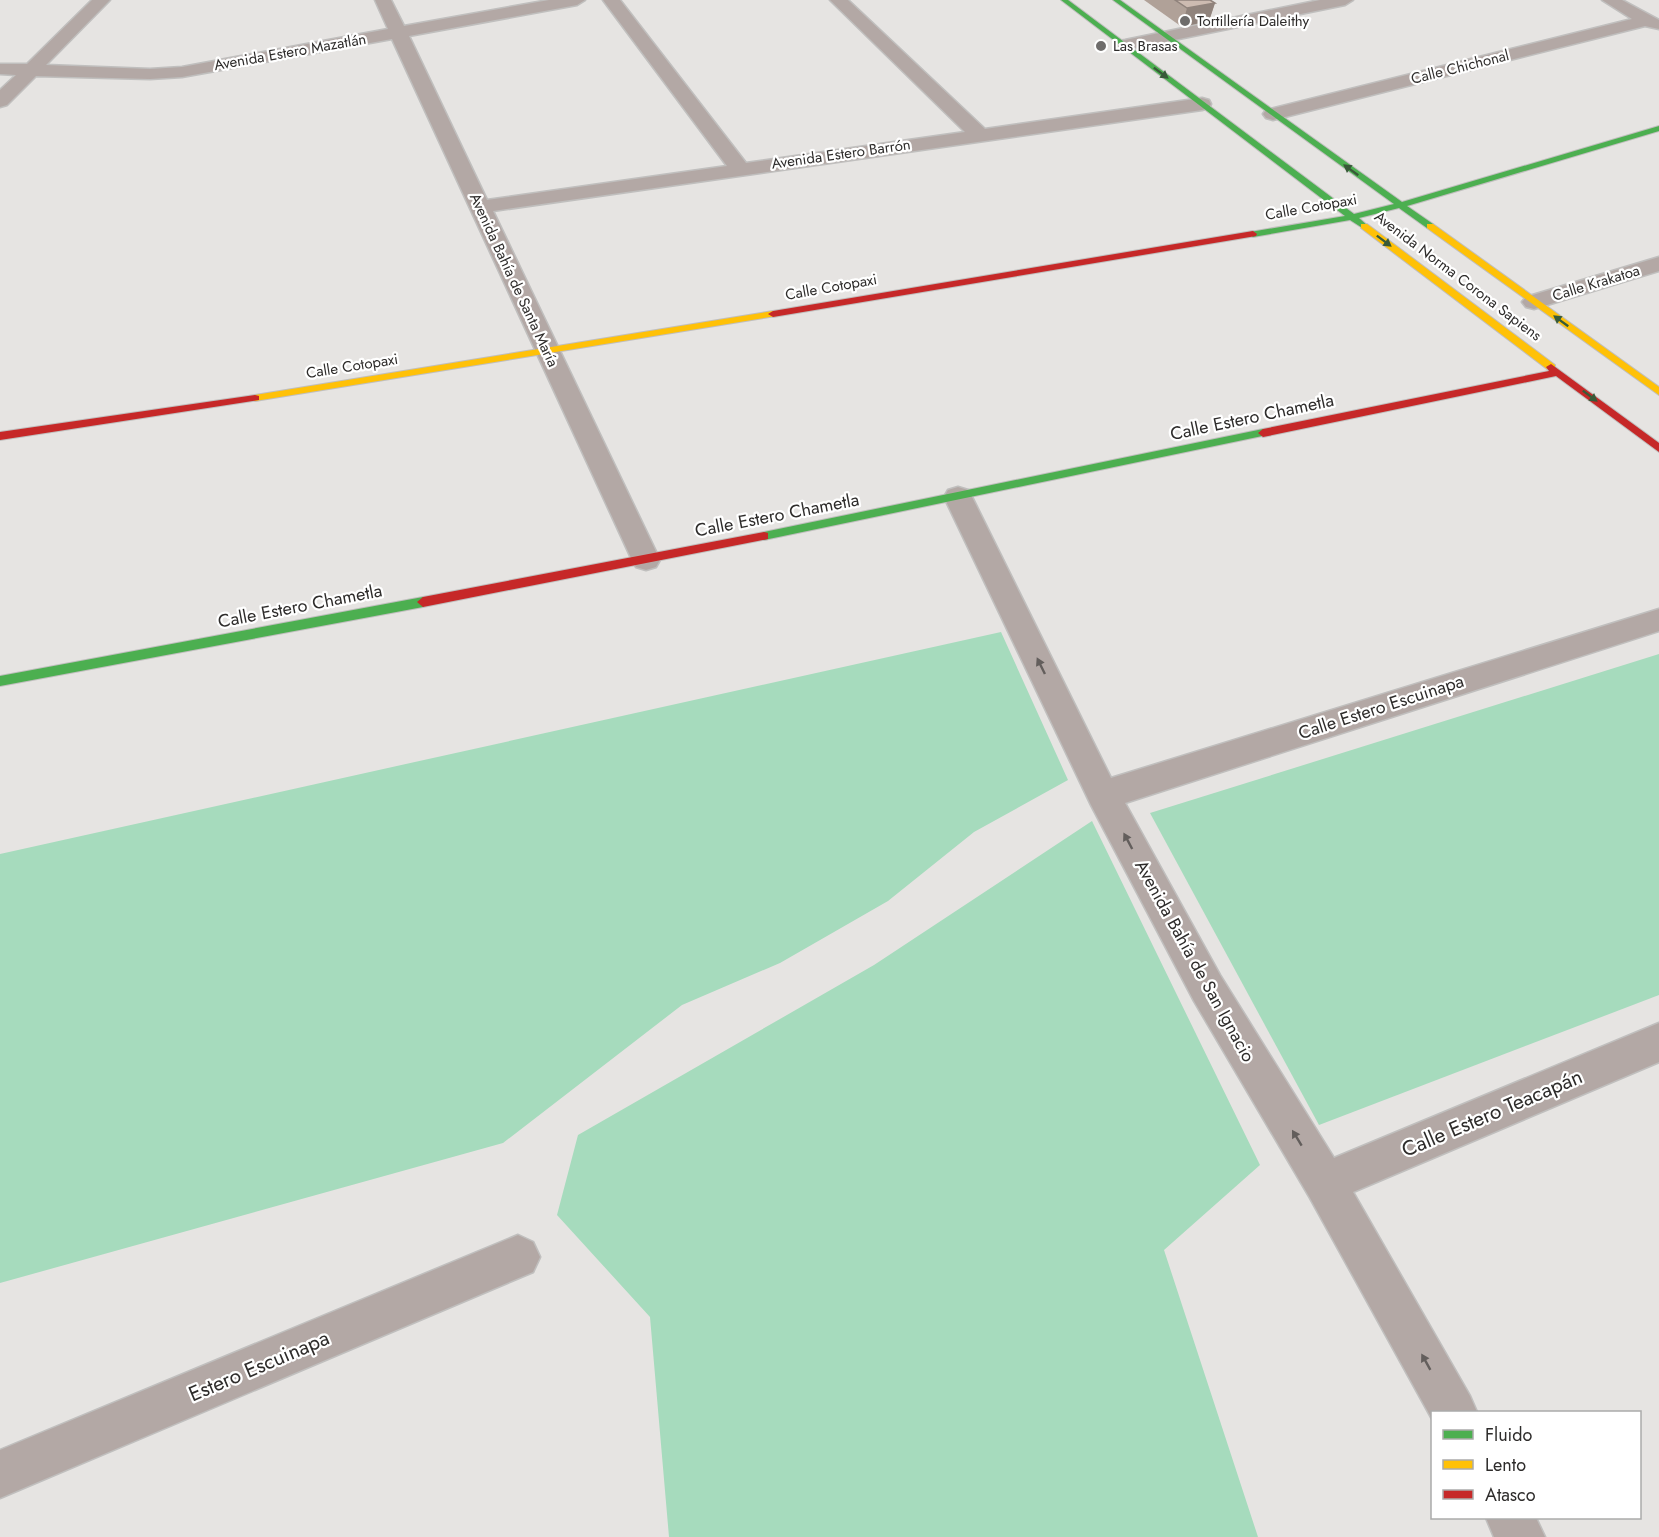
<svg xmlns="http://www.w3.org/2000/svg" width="1659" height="1537" font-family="Jost,sans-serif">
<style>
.green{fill:#a6dbbd}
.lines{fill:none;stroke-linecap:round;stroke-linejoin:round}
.street-casing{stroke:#c0bfbe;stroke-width:3}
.fast-casing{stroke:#c0bfbe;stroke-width:2}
.slow-casing{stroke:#c0bfbe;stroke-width:2}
.jam-casing{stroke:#c0bfbe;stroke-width:2}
.street{fill:#b3a8a5;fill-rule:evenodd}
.fast{fill:#4caf50;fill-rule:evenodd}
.slow{fill:#ffc107;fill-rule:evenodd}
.jam{fill:#c62828;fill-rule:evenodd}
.wall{fill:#b0a198}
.shaded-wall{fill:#90837c}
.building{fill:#cdbbb1;stroke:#90837c;stroke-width:1.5}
.oneway{fill:#385a38}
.oneway2{fill:#635e5c}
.poi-dot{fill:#6e6c6b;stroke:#fff;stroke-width:2}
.labels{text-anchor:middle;stroke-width:4.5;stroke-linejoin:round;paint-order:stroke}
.far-poi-label{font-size:15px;fill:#2e2c2b;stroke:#fff;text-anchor:start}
.far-street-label{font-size:15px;fill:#2e2c2b;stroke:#fff}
.street-label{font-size:18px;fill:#2e2c2b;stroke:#fff}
.near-street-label{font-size:21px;fill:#2e2c2b;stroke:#fff}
</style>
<rect width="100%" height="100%" fill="#e6e4e2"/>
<g class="green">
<path d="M 1001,632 L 1068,780 L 974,832 L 888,901 L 780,963 L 682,1005 L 503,1143 L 0,1283 L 0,854 Z"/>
<path d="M 1659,654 L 1659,995 L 1319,1125 L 1150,813 Z"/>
<path d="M 1092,821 L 1260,1165 L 1164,1250 L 1258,1537 L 669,1537 L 650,1317 L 557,1215 L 578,1135 L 874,965 Z"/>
</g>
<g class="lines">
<g class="street-casing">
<g id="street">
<path d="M 92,0 L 110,0 L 46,65 L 150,69 L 182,67 L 388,29 L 375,0 L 391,0 L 404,26 L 549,0 L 585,0 L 577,5 L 409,36 L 487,200 L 727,166 L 603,0 L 620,0 L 746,163 L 965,132 L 830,0 L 848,0 L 985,129 L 1202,98 L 1209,100 L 1211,104 L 1209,108 L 1202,110 L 493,211 L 660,560 L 656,567 L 646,570 L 636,567 L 632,560 L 392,39 L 182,77 L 150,79 L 36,76 L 7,105 L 0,107 L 0,90 L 16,75 L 0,74 L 0,64 L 27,64 Z"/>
<path d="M 1320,0 L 1353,0 L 1345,5 L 1125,50 L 1119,49 L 1116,45 L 1119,41 L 1125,40 Z"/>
<path d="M 1602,0 L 1622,0 L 1659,20 L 1659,29 L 1645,26 L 1273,120 L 1266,118 L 1263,114 L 1266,110 L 1632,19 Z"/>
<path d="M 1659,257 L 1659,271 L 1534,309 L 1526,307 L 1522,302 L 1526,297 Z"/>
<path d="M 958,487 L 968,490 L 972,497 L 1111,778 L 1659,609 L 1659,631 L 1125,803 L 1220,975 L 1334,1158 L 1659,1023 L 1659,1062 L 1353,1192 L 1470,1396 L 1477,1412 L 1432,1412 L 1432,1419 L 1310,1198 L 1194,1001 L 1091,805 L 944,497 L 948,490 Z"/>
<path d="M 518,1235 L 533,1242 L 540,1257 L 533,1272 L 0,1498 L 0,1450 Z"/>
<path d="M 1486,1518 L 1536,1518 L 1545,1537 L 1494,1537 Z"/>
</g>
</g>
<g class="fast-casing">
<g id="fast">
<path d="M 1061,0 L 1068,0 L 1354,214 L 1394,204 L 1113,0 L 1120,0 L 1402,202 L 1659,126 L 1659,131 L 1407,206 L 1433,224 L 1433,228 L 1427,228 L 1399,208 L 1359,218 L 1368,226 L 1364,229 L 1350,220 L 1253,237 L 1249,234 L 1250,232 L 1345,216 Z"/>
<path d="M 1263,429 L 1267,431 L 1267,435 L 764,540 L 758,536 L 764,532 Z"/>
<path d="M 423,597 L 429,602 L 423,607 L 0,686 L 0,676 Z"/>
</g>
</g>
<g class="slow-casing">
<g id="slow">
<path d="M 1361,224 L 1367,224 L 1555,365 L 1555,369 L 1547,369 L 1361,228 Z"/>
<path d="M 1427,224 L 1433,224 L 1659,387 L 1659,395 L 1427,228 Z"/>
<path d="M 773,311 L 778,314 L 776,316 L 255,401 L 250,398 L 255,395 Z"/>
</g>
</g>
<g class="jam-casing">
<g id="jam">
<path d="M 1253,231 L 1257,234 L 1256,236 L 773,317 L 768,314 L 773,311 Z"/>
<path d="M 1551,364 L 1659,443 L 1659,452 L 1556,376 L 1263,437 L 1258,433 L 1263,429 L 1549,371 L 1546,367 Z"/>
<path d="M 255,395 L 259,396 L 259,400 L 0,440 L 0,432 Z"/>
<path d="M 764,532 L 768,533 L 768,539 L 423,607 L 417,602 L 423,597 Z"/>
</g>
</g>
<use href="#street" class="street"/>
<use href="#fast" class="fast"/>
<use href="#slow" class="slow"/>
<use href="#jam" class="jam"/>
</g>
<path class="wall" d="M 1144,0 L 1210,0 L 1215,3 L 1209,21 L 1182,27 Z"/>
<path class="shaded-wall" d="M 1215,3 L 1209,21 L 1182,27 L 1187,8 Z"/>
<path class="building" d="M 1175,0 L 1210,0 L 1215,3 L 1187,8 Z"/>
<defs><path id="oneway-solid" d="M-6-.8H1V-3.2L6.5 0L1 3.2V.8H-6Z" transform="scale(1.5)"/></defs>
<g class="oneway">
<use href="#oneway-solid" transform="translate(1161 73) rotate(37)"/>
<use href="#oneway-solid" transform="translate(1351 170) rotate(-144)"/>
<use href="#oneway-solid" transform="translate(1384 241) rotate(37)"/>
<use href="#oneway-solid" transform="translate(1561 321) rotate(-144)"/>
<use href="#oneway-solid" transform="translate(1590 396) rotate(37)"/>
</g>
<g class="oneway2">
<use href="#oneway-solid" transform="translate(1041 666) rotate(-116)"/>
<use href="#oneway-solid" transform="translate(1128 841) rotate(-118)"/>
<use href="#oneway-solid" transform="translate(1297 1138) rotate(-121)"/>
<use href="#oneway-solid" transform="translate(1426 1362) rotate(-119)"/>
</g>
<g class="poi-dot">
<circle cx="1185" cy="21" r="6"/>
<circle cx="1101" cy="46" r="6"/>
</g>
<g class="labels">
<g class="far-poi-label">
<text x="1197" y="26">Tortillería Daleithy</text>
<text x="1113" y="51">Las Brasas</text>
</g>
<g class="far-street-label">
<text transform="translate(290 52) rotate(-10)" y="5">Avenida Estero Mazatlán</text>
<text transform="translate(1460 67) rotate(-14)" y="5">Calle Chichonal</text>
<text transform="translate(841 154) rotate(-8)" y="5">Avenida Estero Barrón</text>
<text transform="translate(1311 207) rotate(-10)" y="5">Calle Cotopaxi</text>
<text transform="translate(1458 276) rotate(37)" y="5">Avenida Norma Corona Sapiens</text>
<text transform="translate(514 280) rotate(65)" y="5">Avenida Bahía de Santa María</text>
<text transform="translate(1596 283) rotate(-17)" y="5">Calle Krakatoa</text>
<text transform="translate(831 287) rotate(-10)" y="5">Calle Cotopaxi</text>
<text transform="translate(352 366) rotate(-9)" y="5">Calle Cotopaxi</text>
</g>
<g class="street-label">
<text transform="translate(1252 417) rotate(-12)" y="6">Calle Estero Chametla</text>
<text transform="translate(777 515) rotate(-11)" y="6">Calle Estero Chametla</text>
<text transform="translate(300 606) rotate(-11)" y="6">Calle Estero Chametla</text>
<text transform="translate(1381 707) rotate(-18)" y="6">Calle Estero Escuinapa</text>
<text transform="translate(1195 961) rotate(61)" y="6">Avenida Bahía de San Ignacio</text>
</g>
<g class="near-street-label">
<text transform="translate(1492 1113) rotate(-23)" y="7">Calle Estero Teacapán</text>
<text transform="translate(259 1366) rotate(-23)" y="7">Estero Escuinapa</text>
</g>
</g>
<rect x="1431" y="1411" width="210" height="108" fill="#ffffff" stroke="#ababaa" stroke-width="1.5"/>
<rect x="1443" y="1430" width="30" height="9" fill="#4caf50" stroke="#ababaa" stroke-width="1.5"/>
<text x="1485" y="1441" font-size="18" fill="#2e2c2b">Fluido</text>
<rect x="1443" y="1460" width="30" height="9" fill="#ffc107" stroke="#ababaa" stroke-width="1.5"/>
<text x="1485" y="1471" font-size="18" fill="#2e2c2b">Lento</text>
<rect x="1443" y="1490" width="30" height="9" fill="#c62828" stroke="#ababaa" stroke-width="1.5"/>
<text x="1485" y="1501" font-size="18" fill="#2e2c2b">Atasco</text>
</svg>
